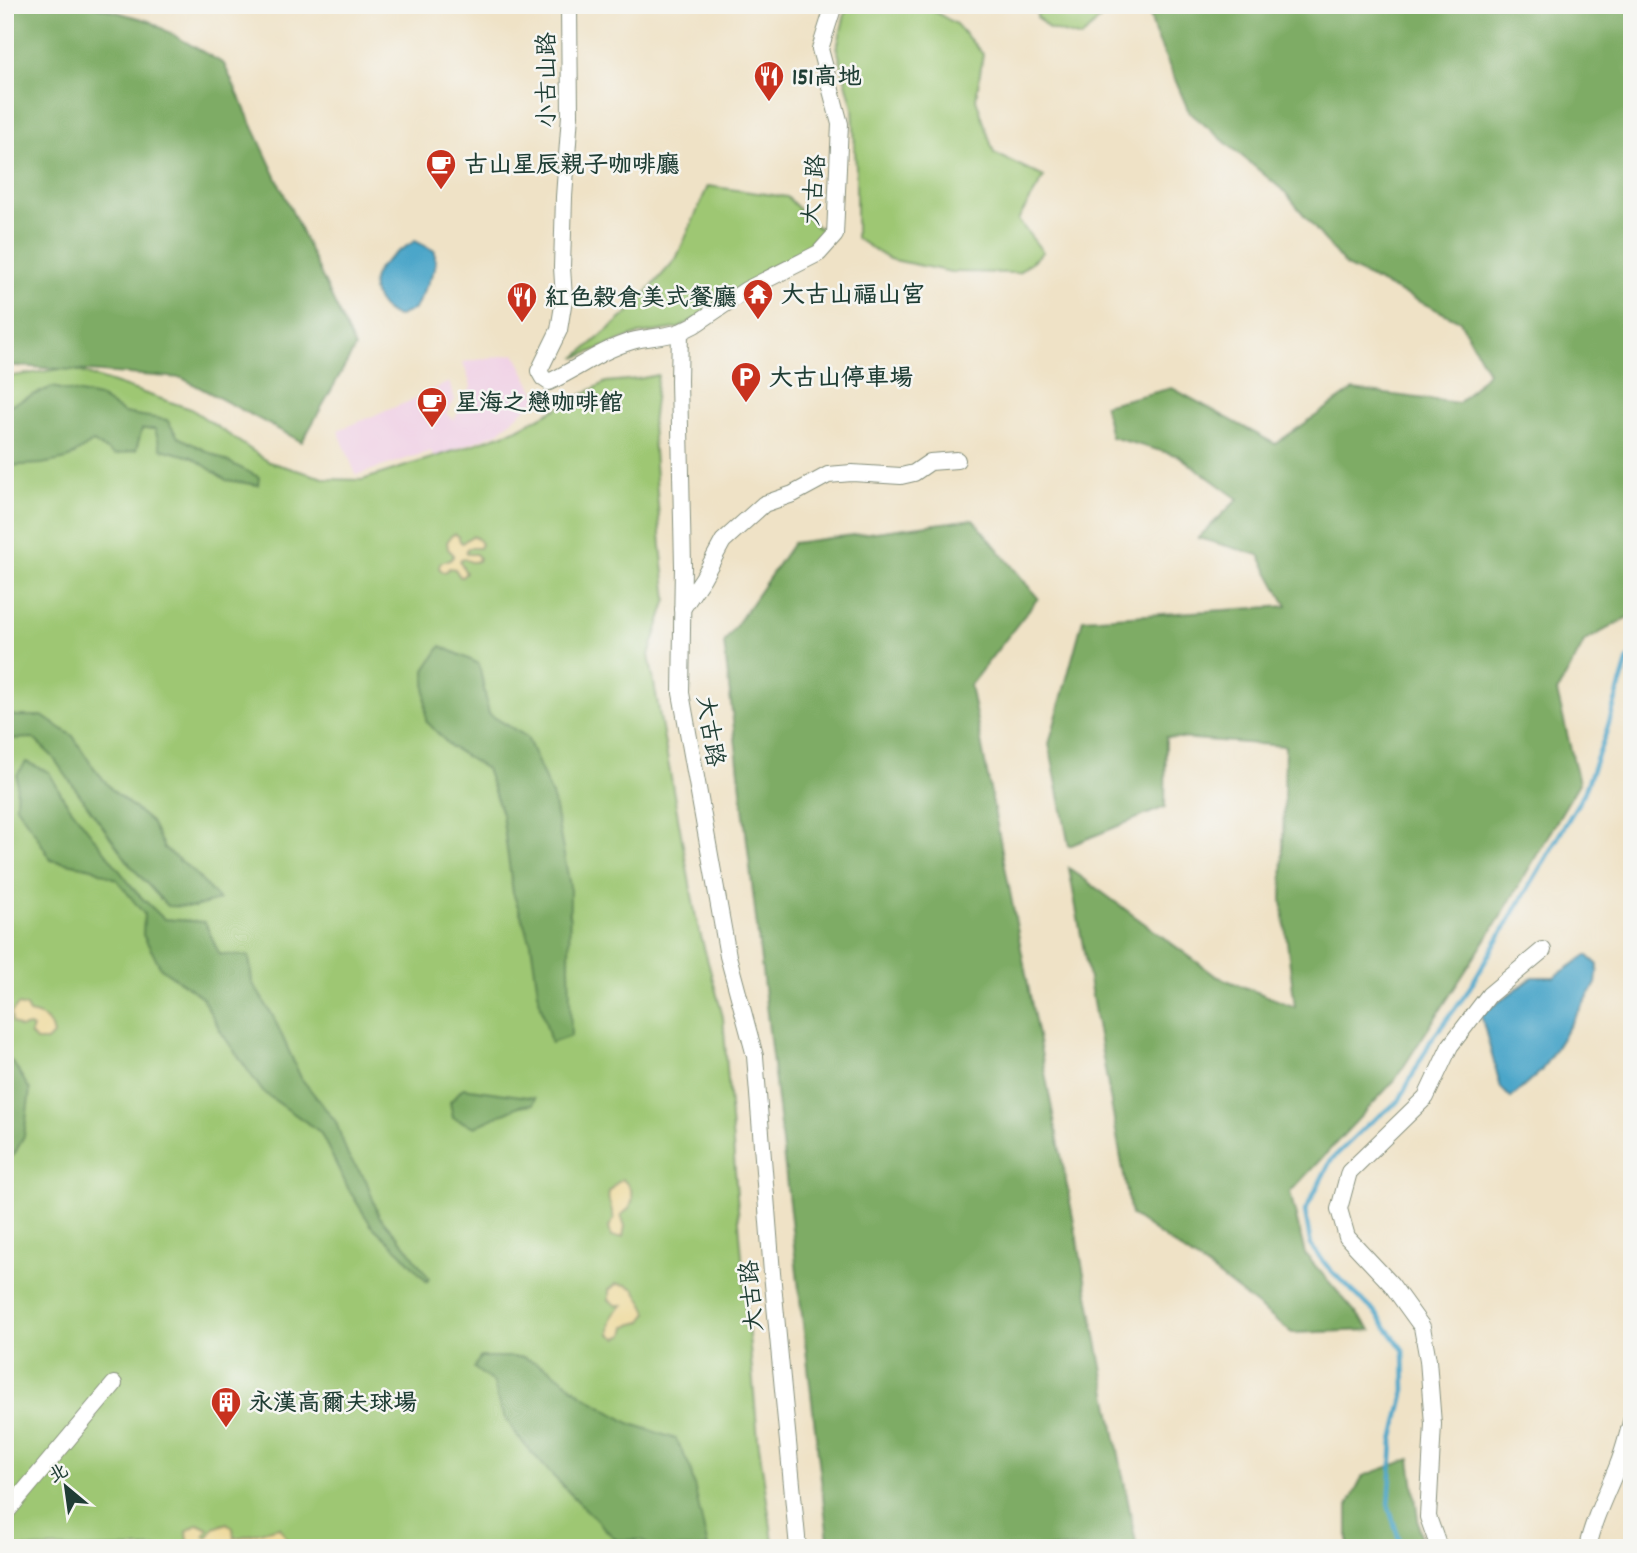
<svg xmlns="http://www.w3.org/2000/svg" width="1637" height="1553" font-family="Dekko,'LXGW WenKai TC',sans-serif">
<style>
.built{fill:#f0d0e5}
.green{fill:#9ec773;stroke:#5e8254;stroke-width:2}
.forest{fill:#7eac65;stroke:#4e744c;stroke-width:2}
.sand{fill:#eeda9e;stroke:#868c69;stroke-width:2}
.water{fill:#4ba6c9;stroke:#35727e;stroke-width:2}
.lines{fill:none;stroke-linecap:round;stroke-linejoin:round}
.stream{stroke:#4ba6c9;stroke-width:4.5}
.minor-casing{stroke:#87907d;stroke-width:18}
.minor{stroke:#fff;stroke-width:16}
.labels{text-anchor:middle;stroke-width:5;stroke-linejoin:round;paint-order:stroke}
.poi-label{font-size:24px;font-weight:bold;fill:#1f3d34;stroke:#f6f6f2;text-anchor:start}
.street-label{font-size:24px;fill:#1f3d34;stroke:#f6f6f2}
</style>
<rect width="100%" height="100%" fill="#f6f6f2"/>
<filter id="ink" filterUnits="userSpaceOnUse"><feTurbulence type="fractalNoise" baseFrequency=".0143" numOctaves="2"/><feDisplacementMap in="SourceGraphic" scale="14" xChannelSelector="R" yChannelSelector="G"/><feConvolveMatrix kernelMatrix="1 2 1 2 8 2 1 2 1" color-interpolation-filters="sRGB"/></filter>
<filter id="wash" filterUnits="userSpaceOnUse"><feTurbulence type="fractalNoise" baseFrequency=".00686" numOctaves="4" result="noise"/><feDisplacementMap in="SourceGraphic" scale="28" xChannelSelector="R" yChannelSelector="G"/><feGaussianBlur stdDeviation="1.57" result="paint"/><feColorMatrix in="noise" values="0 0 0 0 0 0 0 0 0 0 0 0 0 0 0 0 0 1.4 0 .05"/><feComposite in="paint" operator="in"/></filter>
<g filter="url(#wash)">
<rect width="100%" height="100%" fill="#efe2c6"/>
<path class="built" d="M 515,354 L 538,398 L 497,433 L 434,457 L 431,451 L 356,475 L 338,430 L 410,401 L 449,382 L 455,400 L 446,414 L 454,420 L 467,398 L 471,386 L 463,362 Z"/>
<g class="green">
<path d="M 847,5 L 923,5 L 956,24 L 983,54 L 976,99 L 994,153 L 1044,177 L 1018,220 L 1043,252 L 1018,273 L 951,272 L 889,259 L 856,238 L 856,169 L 853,108 L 837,48 Z"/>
<path d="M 1038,5 L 1108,5 L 1101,18 L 1081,38 L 1049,29 L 1037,17 Z"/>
<path d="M 708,186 L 787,197 L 817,227 L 831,231 L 814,251 L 679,328 L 635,335 L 575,358 L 631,310 L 676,259 Z"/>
<path d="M 69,368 L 191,409 L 269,462 L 327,479 L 362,480 L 457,450 L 518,429 L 606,382 L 638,379 L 658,375 L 652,424 L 661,546 L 667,599 L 649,655 L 696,918 L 723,1017 L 740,1234 L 758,1439 L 774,1548 L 5,1548 L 5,377 Z"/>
</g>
<g class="forest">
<path d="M 5,5 L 92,5 L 149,21 L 224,64 L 355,348 L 302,442 L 182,378 L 5,365 Z"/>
<path d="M 1147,5 L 1632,5 L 1632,615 L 1585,641 L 1557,692 L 1579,783 L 1501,916 L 1395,1080 L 1290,1192 L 1305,1254 L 1371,1330 L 1292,1333 L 1215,1273 L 1131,1215 L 1069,868 L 1216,976 L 1295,1007 L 1282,900 L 1285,746 L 1166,737 L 1165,807 L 1069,846 L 1049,744 L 1083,619 L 1287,606 L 1259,555 L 1198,538 L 1238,499 L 1179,456 L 1111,437 L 1104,405 L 1172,388 L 1275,444 L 1353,390 L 1459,403 L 1488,372 L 1460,321 L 1346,266 L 1285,192 L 1189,112 L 1155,33 Z"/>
<path d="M 52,387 L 99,397 L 124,413 L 167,420 L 178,437 L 259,477 L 258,485 L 226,480 L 192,457 L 161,449 L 155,429 L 142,429 L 136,450 L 115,455 L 93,442 L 67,459 L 42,464 L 5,466 L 5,407 Z"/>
<path d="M 973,519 L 1038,598 L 970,685 L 1137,1548 L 829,1548 L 724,643 L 793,543 Z"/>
<path d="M 441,646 L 479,664 L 489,714 L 527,737 L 553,798 L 570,886 L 569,967 L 571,1036 L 551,1043 L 539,999 L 531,943 L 513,893 L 502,814 L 486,769 L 451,747 L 426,721 L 425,670 Z"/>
<path d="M 5,714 L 16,716 L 42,716 L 73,736 L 91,764 L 112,790 L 151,822 L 164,848 L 193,871 L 219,900 L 194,907 L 167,906 L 131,866 L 52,756 L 33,738 L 10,739 L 5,736 Z"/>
<path d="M 26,762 L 49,772 L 64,799 L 137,893 L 164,919 L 205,922 L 219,954 L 249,956 L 252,982 L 274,1018 L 301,1078 L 336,1122 L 348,1156 L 366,1180 L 379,1216 L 406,1246 L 429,1278 L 427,1282 L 402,1254 L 371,1225 L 349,1190 L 320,1132 L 263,1092 L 221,1032 L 202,997 L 161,968 L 143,935 L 144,914 L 117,880 L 92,868 L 51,860 L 35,833 L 16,806 L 17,775 Z"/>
<path d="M 5,1055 L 14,1064 L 30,1090 L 24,1136 L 14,1155 L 5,1160 Z"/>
<path d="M 463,1088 L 535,1098 L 533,1104 L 519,1106 L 475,1127 L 453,1118 L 450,1102 Z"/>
<path d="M 480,1357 L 523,1357 L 550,1369 L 581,1394 L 629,1423 L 676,1439 L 690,1467 L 708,1548 L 653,1548 L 641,1540 L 616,1540 L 554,1477 L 516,1435 L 500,1408 L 494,1383 L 474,1368 Z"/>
<path d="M 1410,1459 L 1422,1548 L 1348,1548 L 1348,1506 L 1363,1476 Z"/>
</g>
<g class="sand">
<path d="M 456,534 L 459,537 L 460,541 L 462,543 L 472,536 L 477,538 L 481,544 L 479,548 L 468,548 L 466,550 L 466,553 L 469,554 L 476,554 L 479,558 L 478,561 C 471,563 469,562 464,558 L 461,559 L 460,562 L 466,573 L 462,577 L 460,577 L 455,569 L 449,568 L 447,571 L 443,572 L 439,568 C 439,559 448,562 453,557 L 453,554 L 448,549 L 447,542 L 452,535 Z"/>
<path d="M 18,1005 L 26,1007 L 29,1013 C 45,1016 50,1020 53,1035 L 47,1041 L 36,1041 L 30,1034 L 33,1028 L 29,1026 L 20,1028 L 12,1022 L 11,1013 Z"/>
<path d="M 622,1179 C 630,1185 636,1196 630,1207 C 629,1210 624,1212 621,1215 L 625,1226 L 623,1237 L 611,1237 L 609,1227 L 614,1219 C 610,1198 600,1195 622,1179 Z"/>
<path d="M 616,1284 L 627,1285 L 635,1289 C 639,1298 645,1304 648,1313 L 641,1322 L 626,1326 L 624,1335 L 617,1338 L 610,1334 C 610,1321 612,1313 623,1305 L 616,1305 L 609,1300 L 609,1290 Z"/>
<path d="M 227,1523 L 233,1528 L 234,1538 C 250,1536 264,1530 280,1527 L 287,1539 L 283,1548 L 236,1548 L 227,1543 L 200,1547 L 188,1541 L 187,1531 L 198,1524 L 208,1529 L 204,1536 L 207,1538 L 214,1528 Z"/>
</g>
<g class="water">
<path d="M 415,241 L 435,251 L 435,268 L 415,309 L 397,317 C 386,312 383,308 377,299 C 360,272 395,254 415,241 Z"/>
<path d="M 1587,955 L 1598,965 L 1596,984 L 1541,1071 L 1511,1098 L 1501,1088 L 1481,1015 L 1533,977 L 1554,977 Z"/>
</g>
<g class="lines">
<path class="stream" d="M 1402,1548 L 1389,1508 L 1393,1441 L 1405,1390 L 1404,1351 L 1376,1313 L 1331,1271 L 1311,1246 L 1305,1211 L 1331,1160 L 1367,1125 L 1399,1101 L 1430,1042 L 1466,994 L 1584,793 L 1605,736 L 1628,659 L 1632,655"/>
</g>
</g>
<g filter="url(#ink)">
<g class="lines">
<g class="minor-casing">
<g id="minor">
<path d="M 569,5 L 570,115 L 564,197 L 562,267 L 564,299 L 559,330 L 539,371 L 543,378 L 549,382 C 577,369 601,350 632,341 C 647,337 664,337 680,332"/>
<path d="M 682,609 L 703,578 L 723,541 L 764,504 L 793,494 L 828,475 L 852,473 L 901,476 L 914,473 L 930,462 L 957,460"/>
<path d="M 5,1514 L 114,1384"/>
<path d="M 798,1548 L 772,1273 L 755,1056 L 728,956 L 681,693 L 683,566 L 679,381 L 680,332 L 694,325 L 746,290 L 819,253 L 835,235 L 840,124 L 820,49 L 834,5"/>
<path d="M 1439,1548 L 1428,1517 L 1433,1424 L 1428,1360 L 1422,1327 L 1391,1284 L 1347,1237 L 1339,1209 L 1349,1172 L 1426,1097 L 1450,1046 L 1489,995 L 1543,950"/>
<path d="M 1587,1548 C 1593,1519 1607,1493 1618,1465 C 1624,1450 1628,1434 1632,1418"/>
</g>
</g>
<use href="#minor" class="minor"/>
</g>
</g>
<defs>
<g id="restaurant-pin" transform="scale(1.575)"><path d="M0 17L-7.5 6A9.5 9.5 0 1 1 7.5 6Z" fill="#c8321e" stroke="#f6f6f2"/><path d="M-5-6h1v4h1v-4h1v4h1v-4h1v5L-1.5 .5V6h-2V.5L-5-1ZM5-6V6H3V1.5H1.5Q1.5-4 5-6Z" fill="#fff"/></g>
<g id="cafe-pin" transform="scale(1.575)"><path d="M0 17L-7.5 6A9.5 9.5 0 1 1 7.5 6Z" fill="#c8321e" stroke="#f6f6f2"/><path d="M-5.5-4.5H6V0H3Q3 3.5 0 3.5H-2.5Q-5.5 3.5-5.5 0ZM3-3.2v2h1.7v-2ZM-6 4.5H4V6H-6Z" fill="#fff"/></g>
<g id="temple-pin" transform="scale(1.575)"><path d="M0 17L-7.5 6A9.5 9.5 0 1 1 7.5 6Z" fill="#c8321e" stroke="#f6f6f2"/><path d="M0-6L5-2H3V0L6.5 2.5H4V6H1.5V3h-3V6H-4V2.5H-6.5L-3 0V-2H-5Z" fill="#fff"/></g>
<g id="parking-pin" transform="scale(1.575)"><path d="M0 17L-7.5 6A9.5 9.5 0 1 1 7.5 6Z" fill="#c8321e" stroke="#f6f6f2"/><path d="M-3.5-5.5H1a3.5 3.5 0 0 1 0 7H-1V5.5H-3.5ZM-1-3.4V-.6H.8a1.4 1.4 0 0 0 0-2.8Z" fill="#fff"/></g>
<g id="building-pin" transform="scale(1.575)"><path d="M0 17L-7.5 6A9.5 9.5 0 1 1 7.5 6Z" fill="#c8321e" stroke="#f6f6f2"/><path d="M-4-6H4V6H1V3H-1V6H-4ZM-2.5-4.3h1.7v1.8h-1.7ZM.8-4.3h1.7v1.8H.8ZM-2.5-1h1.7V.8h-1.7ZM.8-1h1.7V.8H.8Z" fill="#fff"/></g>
</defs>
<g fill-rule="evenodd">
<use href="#restaurant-pin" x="769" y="76"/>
<use href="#cafe-pin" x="441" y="164"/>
<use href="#temple-pin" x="758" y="294"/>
<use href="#restaurant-pin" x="522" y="297"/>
<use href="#parking-pin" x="746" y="377"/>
<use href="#cafe-pin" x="432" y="402"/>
<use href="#building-pin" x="226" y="1402"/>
</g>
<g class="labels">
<g class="poi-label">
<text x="792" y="84">151高地</text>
<text x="464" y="172">古山星辰親子咖啡廳</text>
<text x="781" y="302">大古山福山宮</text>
<text x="545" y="305">紅色榖倉美式餐廳</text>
<text x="769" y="385">大古山停車場</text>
<text x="455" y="410">星海之戀咖啡館</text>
<text x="249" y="1410">永漢高爾夫球場</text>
</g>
<g class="street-label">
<text transform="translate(546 80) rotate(-90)" y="8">小古山路</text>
<text transform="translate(813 190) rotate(-85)" y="8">大古路</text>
<text transform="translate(711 731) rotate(81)" y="8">大古路</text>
<text transform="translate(751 1296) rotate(-95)" y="8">大古路</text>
</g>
</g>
<rect width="1637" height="1553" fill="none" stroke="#f6f6f2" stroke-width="28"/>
<g transform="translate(66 1487) rotate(331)" stroke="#f6f6f2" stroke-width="5" paint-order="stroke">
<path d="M0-5L12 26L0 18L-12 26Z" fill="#1f3d34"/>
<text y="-10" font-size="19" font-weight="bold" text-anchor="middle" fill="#1f3d34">北</text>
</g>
</svg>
